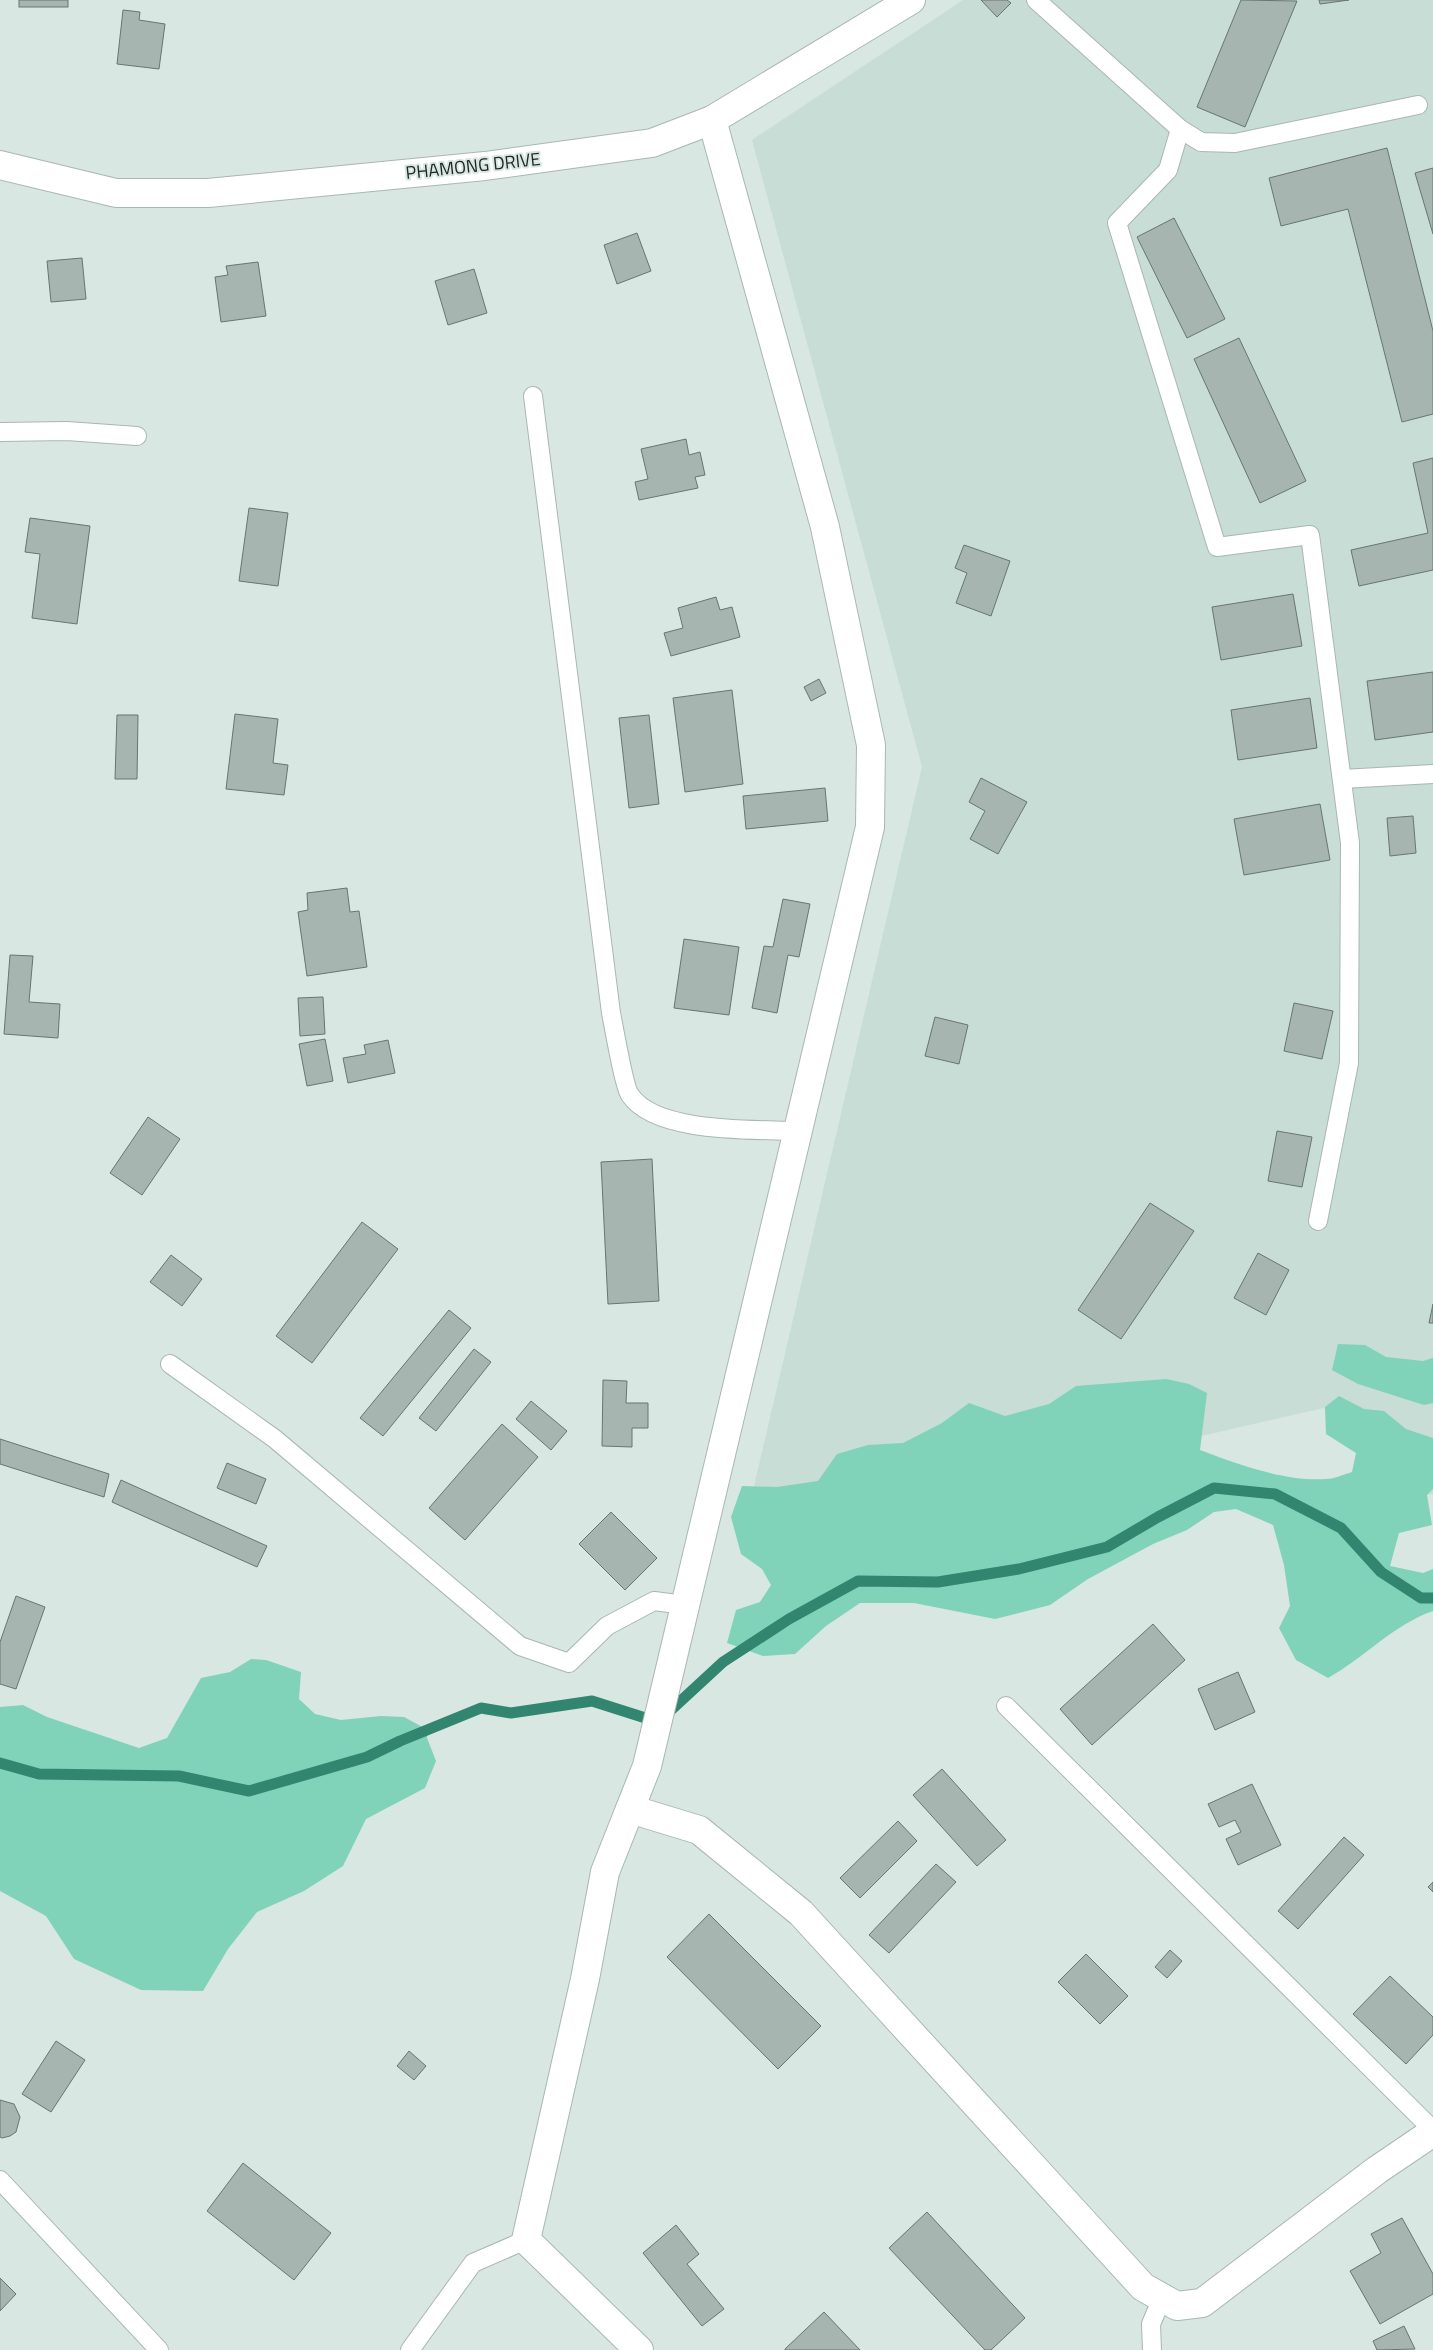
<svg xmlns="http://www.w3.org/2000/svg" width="1433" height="2350" font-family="'Titillium Web',sans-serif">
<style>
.built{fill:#c7ddd5}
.green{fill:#80d2b8}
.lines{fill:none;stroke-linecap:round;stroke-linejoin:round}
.stream{stroke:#32856f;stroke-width:11}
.building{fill:#a7b5b0;stroke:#687570}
.lane-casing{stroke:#a9b7b1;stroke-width:20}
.street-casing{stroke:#a9b7b1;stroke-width:30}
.lane{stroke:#fff;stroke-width:18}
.street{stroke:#fff;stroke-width:28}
.labels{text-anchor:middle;stroke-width:4;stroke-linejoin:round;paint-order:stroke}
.street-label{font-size:18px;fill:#212624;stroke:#d8e7e2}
</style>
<rect width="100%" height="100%" fill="#d8e7e2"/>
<path class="built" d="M 963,0 L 1433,0 L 1433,1494 L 1410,1496 L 1341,1404 L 741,1542 L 922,767 L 752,140 Z"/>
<g class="green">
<path d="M 1338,1344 L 1365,1345 L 1386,1357 L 1423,1361 L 1433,1358 L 1433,1403 L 1424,1405 L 1358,1384 L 1332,1370 Z"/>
<path d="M 1166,1379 L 1189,1384 L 1207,1393 L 1200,1450 C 1237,1464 1286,1482 1326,1479 C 1335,1479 1344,1474 1352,1472 L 1356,1453 L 1326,1434 L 1325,1407 L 1339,1396 L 1364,1409 L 1384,1411 L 1406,1429 L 1433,1438 L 1433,1489 L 1427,1495 L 1432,1525 L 1399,1533 L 1390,1566 L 1423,1573 L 1433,1569 L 1433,1611 C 1393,1625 1364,1658 1328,1678 L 1296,1660 L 1279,1628 L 1290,1606 L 1284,1565 L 1273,1525 L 1236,1509 L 1214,1512 L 1187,1530 L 1153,1544 L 1088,1579 L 1050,1605 L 995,1619 L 914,1603 L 860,1603 L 826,1626 L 795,1654 L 763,1656 L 727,1643 L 736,1610 L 760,1602 L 771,1585 L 762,1569 L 741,1554 L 731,1517 L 742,1486 L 777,1487 L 818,1481 L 837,1454 L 868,1445 L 903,1443 L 942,1423 L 969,1403 L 1005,1416 L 1049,1404 L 1076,1386 Z"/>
<path d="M 251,1659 L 266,1660 L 301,1672 L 299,1699 L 315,1714 L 341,1720 L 381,1716 L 404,1717 L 428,1730 L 427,1738 L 436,1761 L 425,1788 L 366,1819 L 343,1866 L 304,1891 L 257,1912 L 228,1949 L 203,1991 L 141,1990 L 74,1959 L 46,1916 L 0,1891 L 0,1707 L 23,1705 L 47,1717 L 139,1748 L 167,1738 L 201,1678 L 230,1672 Z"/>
</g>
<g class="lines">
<path class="stream" d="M 0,1763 L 39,1774 L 179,1776 L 249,1791 L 367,1757 L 400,1741 L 481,1708 L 511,1713 L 592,1701 L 658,1722 L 723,1662 L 789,1619 L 858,1581 L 938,1582 L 1019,1569 L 1107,1547 L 1158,1517 L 1214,1488 L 1275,1494 L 1341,1528 L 1381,1572 L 1421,1598 L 1433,1598"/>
</g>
<g class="building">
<rect x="19" y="0" width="49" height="7"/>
<path d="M 981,0 L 1007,0 L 1011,3 L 997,17 Z"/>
<path d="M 1241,0 L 1297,1 L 1245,127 L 1197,107 Z"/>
<path d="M 1319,0 L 1349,0 L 1320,4 Z"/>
<path d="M 123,10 L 140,12 L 139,20 L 165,24 L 159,69 L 117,64 Z"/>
<path d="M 1387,148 L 1433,331 L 1433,414 L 1402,422 L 1348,209 L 1281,226 L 1269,178 Z"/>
<path d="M 1433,168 L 1433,234 L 1415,173 Z"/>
<path d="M 1174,218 L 1225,319 L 1187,338 L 1137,237 Z"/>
<path d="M 637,233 L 651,271 L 617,284 L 604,245 Z"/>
<path d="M 82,258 L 86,299 L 51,302 L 47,261 Z"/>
<path d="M 258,262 L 266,316 L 221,322 L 215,277 L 228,275 L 226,266 Z"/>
<path d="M 474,269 L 487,313 L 448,325 L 435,281 Z"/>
<path d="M 1239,338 L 1306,481 L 1260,503 L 1194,359 Z"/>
<path d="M 686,439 L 689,455 L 700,452 L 705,475 L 695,477 L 698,488 L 639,500 L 635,482 L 648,479 L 641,449 Z"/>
<path d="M 1433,458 L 1433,570 L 1359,586 L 1351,550 L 1428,533 L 1413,463 Z"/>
<path d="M 249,508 L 288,513 L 278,586 L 239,581 Z"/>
<path d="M 30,518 L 90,526 L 77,624 L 32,618 L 40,554 L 25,552 Z"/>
<path d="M 964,545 L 1010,561 L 991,616 L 956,603 L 967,573 L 955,568 Z"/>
<path d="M 1293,594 L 1302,646 L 1221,660 L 1212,607 Z"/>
<path d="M 716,597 L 720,610 L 732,607 L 740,637 L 671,656 L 664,633 L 683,628 L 678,608 Z"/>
<path d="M 1433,672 L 1433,732 L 1375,740 L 1367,681 Z"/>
<path d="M 819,679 L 826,693 L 811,701 L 804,687 Z"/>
<path d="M 732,690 L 743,784 L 685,792 L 673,698 Z"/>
<path d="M 1310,698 L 1317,748 L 1238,760 L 1231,710 Z"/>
<path d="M 235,714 L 278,719 L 273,763 L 288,765 L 284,795 L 226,789 Z"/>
<path d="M 117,715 L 138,715 L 137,779 L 115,779 Z"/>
<path d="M 649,715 L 659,804 L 629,808 L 619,718 Z"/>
<path d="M 981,778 L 1027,802 L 998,854 L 970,839 L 985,811 L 969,802 Z"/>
<path d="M 825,788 L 828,821 L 746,829 L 743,796 Z"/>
<path d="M 1320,804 L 1330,860 L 1244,875 L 1234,819 Z"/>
<path d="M 1413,816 L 1416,853 L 1390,856 L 1387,818 Z"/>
<path d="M 347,888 L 350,912 L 359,911 L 367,967 L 307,976 L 298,912 L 308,910 L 307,893 Z"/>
<path d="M 783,899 L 810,904 L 799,957 L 788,955 L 777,1013 L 752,1008 L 764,946 L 773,947 Z"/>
<path d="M 684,939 L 739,947 L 729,1015 L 674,1008 Z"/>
<path d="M 10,955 L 33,956 L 29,1002 L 60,1004 L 58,1038 L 4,1034 Z"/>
<path d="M 323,997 L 325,1034 L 300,1036 L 298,998 Z"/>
<path d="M 1294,1003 L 1333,1011 L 1322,1059 L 1284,1051 Z"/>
<path d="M 935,1017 L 968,1025 L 959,1064 L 925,1056 Z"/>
<path d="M 325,1039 L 333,1081 L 307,1086 L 299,1044 Z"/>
<path d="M 388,1040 L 395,1073 L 348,1083 L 343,1058 L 366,1054 L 364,1045 Z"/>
<path d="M 148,1117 L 180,1139 L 142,1195 L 110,1173 Z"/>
<path d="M 1277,1131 L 1312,1137 L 1302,1187 L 1268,1181 Z"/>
<path d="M 652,1159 L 659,1301 L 608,1304 L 601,1162 Z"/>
<path d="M 1150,1203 L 1194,1231 L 1121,1339 L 1078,1310 Z"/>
<path d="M 362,1222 L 398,1249 L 312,1363 L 276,1336 Z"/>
<path d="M 1258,1253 L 1289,1270 L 1266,1315 L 1234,1298 Z"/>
<path d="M 171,1255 L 202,1279 L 182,1306 L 150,1282 Z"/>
<path d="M 1433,1304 L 1433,1323 L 1429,1323 Z"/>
<path d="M 449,1310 L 471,1328 L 383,1436 L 360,1418 Z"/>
<path d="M 474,1349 L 491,1362 L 436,1431 L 419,1418 Z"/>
<path d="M 603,1380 L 627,1381 L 626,1403 L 648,1403 L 648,1428 L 632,1428 L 632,1447 L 602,1446 Z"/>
<path d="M 531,1401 L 567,1431 L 551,1450 L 516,1419 Z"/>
<path d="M 502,1424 L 538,1457 L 465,1540 L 429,1508 Z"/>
<path d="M 0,1439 L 109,1474 L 104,1497 L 0,1464 Z"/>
<path d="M 227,1463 L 266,1479 L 256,1504 L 217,1488 Z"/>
<path d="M 121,1480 L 267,1546 L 257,1567 L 112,1502 Z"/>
<path d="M 611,1512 L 657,1558 L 625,1590 L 579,1544 Z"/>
<path d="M 16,1596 L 45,1607 L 16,1689 L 0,1684 L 0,1642 Z"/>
<path d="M 1153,1624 L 1185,1660 L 1092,1745 L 1060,1709 Z"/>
<path d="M 1238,1672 L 1255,1712 L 1215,1730 L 1198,1689 Z"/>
<path d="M 942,1769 L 1006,1840 L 977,1866 L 913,1795 Z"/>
<path d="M 1252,1784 L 1281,1845 L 1238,1865 L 1226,1839 L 1241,1832 L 1235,1820 L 1219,1827 L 1208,1804 Z"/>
<path d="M 898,1821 L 917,1841 L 860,1898 L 840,1878 Z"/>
<path d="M 1344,1837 L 1364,1855 L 1298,1929 L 1278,1911 Z"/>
<path d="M 936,1864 L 956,1882 L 889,1953 L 869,1935 Z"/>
<path d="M 1433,1882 L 1433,1892 L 1428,1887 Z"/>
<path d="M 709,1914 L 821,2026 L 778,2069 L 667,1957 Z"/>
<path d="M 1170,1950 L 1182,1961 L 1167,1978 L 1155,1967 Z"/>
<path d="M 1086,1954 L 1128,1996 L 1100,2024 L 1058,1982 Z"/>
<path d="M 1390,1976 L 1433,2017 L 1433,2035 L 1406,2064 L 1353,2014 Z"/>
<path d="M 56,2041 L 85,2060 L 51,2112 L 22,2094 Z"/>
<path d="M 409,2051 L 426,2066 L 414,2080 L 397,2066 Z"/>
<path d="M 0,2100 L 14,2104 L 20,2117 L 16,2132 L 10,2136 L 2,2138 L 0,2137 Z"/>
<path d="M 243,2163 L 331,2233 L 294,2280 L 207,2211 Z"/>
<path d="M 927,2212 L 1025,2318 L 991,2350 L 985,2350 L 889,2248 Z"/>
<path d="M 1402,2218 L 1433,2274 L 1433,2294 L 1380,2324 L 1350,2271 L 1381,2253 L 1371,2234 Z"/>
<path d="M 676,2225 L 699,2254 L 687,2264 L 724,2309 L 702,2326 L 643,2253 Z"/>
<path d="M 0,2278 L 16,2294 L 0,2311 Z"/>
<path d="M 824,2312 L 860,2350 L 785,2350 L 785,2349 Z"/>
<path d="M 1404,2326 L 1415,2349 L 1377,2350 L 1373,2341 Z"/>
</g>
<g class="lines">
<g class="lane-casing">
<g id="lane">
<path d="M 1036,0 L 1180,129 L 1201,142 L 1235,143 L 1418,105"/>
<path d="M 1180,129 L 1168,170 L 1117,223 L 1217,547 L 1310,535 L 1350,843 L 1349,1063 L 1318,1221"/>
<path d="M 533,396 L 611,1013 C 614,1027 624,1087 630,1095 C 656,1134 756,1129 798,1131"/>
<path d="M 0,432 L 67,431 L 137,436"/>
<path d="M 1342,779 L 1433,774"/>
<path d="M 170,1364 L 275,1439 L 520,1646 L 569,1663 L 607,1626 L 654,1601 L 685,1605"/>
<path d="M 1006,1706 L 1433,2130"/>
<path d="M 0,2180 L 159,2350"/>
<path d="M 410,2350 L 473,2263 L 526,2240"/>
<path d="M 1152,2350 L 1151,2324 L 1162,2298"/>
</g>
</g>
<g class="street-casing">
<g id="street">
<path d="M 0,165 L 116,193 L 208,193 L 485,166 L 652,143 L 712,120 L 911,0"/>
<path d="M 630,1809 L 699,1830 L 801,1913 L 1143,2287 L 1177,2306 L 1202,2303 L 1377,2170 L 1433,2132"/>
<path d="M 639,2350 L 526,2240 L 585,1979 L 605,1872 L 647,1766 L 870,827 L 871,745 L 825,527 L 712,120"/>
</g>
</g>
<use href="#lane" class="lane"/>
<use href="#street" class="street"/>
</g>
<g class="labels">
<g class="street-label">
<text transform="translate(473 166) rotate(-6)" y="6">PHAMONG DRIVE</text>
</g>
</g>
</svg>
